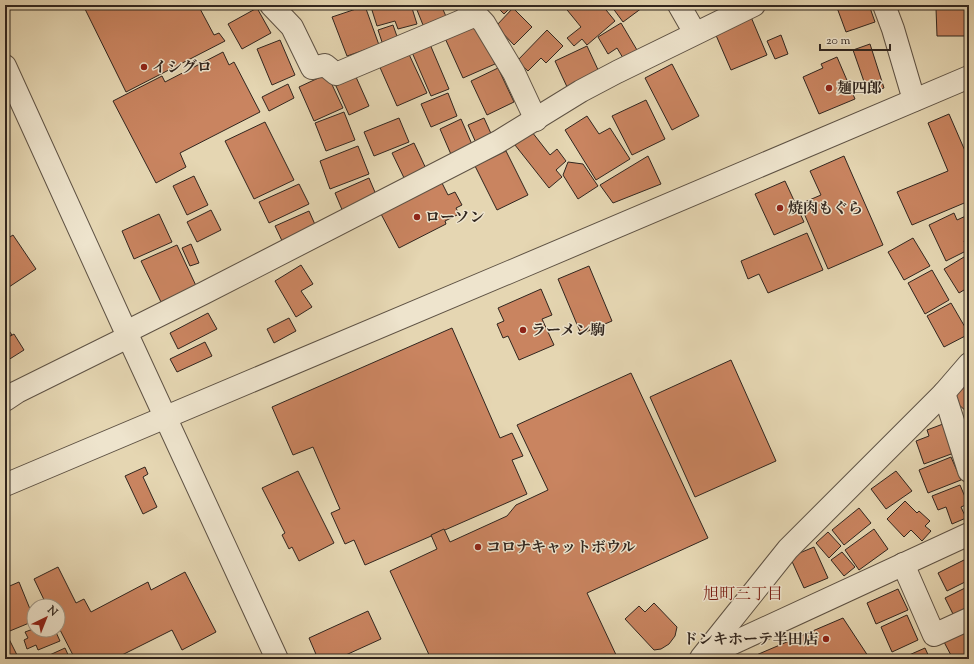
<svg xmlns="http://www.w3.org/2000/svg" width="974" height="664" font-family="'Sorts Mill Goudy','Noto Serif JP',serif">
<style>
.building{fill:#c98460;stroke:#31261f}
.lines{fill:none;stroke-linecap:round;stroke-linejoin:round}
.minor-casing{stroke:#5e5244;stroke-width:24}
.minor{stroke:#eee4cd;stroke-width:22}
.poi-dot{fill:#8f2418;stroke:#eee4cd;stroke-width:1.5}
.labels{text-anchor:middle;stroke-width:3;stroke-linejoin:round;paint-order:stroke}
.poi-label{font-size:15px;font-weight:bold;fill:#31261f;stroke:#eee4cd;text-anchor:start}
.neighbourhood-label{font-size:16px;fill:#7a1f14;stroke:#eee4cd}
</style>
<rect width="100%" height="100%" fill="#e5d6b2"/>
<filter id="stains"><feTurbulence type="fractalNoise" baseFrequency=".005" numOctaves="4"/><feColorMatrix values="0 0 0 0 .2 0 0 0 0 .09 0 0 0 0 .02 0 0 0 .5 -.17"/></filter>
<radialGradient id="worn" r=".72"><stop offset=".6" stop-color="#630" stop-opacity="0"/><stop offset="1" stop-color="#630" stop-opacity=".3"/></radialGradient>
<g class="building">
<path d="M 83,5 L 198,5 L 214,35 L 219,33 L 225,41 L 126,92 Z"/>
<path d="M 378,5 L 411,5 L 417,24 L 398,29 L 395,21 L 377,26 L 371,7 Z"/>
<path d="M 415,5 L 441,5 L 448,21 L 425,30 Z"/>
<path d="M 495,5 L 513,5 L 504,14 Z"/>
<path d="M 563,5 L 602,5 L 615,21 L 587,45 L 582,39 L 574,46 L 567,38 L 581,27 Z"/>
<path d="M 615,5 L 646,5 L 623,22 L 612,7 Z"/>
<path d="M 836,5 L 869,5 L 875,22 L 846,32 Z"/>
<path d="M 953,5 L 969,5 L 969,36 L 937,36 L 936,8 Z"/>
<path d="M 365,6 L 379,45 L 347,56 L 332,17 Z"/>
<path d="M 257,8 L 271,33 L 242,49 L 228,24 Z"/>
<path d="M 513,8 L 532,27 L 514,45 L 496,26 Z"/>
<path d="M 751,17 L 767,55 L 731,70 L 715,33 Z"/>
<path d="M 476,22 L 495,64 L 463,78 L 444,36 Z"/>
<path d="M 621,23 L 637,50 L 623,58 L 617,48 L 608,54 L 598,37 Z"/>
<path d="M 393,25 L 399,42 L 384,48 L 378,30 Z"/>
<path d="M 547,30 L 563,46 L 546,63 L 541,58 L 528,71 L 517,61 Z"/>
<path d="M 781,35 L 788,54 L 775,59 L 767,41 Z"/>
<path d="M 280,40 L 295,75 L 272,85 L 257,49 Z"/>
<path d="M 429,42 L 449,89 L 431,96 L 411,50 Z"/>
<path d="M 870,44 L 884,88 L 868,93 L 853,50 Z"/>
<path d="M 587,46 L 600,74 L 568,89 L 555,61 Z"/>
<path d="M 407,50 L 427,93 L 397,106 L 378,63 Z"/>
<path d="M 223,52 L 229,65 L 234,62 L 260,112 L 180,153 L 186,167 L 156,183 L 113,101 L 162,76 L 165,82 Z"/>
<path d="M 837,57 L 855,99 L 819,114 L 803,77 L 823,68 L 821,64 Z"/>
<path d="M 672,64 L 699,116 L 672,130 L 645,78 Z"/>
<path d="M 498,68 L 514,102 L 487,115 L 471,81 Z"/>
<path d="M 327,74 L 343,108 L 314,121 L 299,87 Z"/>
<path d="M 356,77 L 369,106 L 349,115 L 336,86 Z"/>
<path d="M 288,84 L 294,98 L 269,111 L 262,97 Z"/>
<path d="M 448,93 L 457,116 L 431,127 L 421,104 Z"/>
<path d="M 646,100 L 665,139 L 632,155 L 612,116 Z"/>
<path d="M 344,112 L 355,140 L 326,151 L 315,123 Z"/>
<path d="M 949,114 L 969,160 L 969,201 L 912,225 L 897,192 L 948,171 L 928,123 Z"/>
<path d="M 587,116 L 599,134 L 610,128 L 630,159 L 596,180 L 565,130 Z"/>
<path d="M 399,118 L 409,142 L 374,156 L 364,132 Z"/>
<path d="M 484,118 L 493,138 L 477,145 L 468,125 Z"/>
<path d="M 461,119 L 474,149 L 453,159 L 440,129 Z"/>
<path d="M 265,122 L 294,180 L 254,199 L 225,141 Z"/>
<path d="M 532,132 L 550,155 L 557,149 L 566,161 L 556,170 L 562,177 L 549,188 L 515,145 Z"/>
<path d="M 414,143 L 428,173 L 406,182 L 392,153 Z"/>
<path d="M 358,146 L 369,174 L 330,189 L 320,161 Z"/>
<path d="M 506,151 L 528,195 L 497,210 L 475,166 Z"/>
<path d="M 648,156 L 661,184 L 613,203 L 600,185 Z"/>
<path d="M 844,156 L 883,245 L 828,269 L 800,204 L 821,195 L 810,171 Z"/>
<path d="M 568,162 L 583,164 L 598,186 L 578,199 L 563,175 Z"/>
<path d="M 194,176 L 208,205 L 187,215 L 173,186 Z"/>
<path d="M 369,178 L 377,197 L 343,212 L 335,193 Z"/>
<path d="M 785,181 L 804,222 L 774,235 L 755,194 Z"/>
<path d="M 442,183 L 448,195 L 455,192 L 462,205 L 456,208 L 459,214 L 445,221 L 446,224 L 399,248 L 381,214 Z"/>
<path d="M 299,184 L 309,204 L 269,223 L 259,202 Z"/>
<path d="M 211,210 L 221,230 L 197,242 L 187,222 Z"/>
<path d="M 309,211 L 317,229 L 284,245 L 275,226 Z"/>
<path d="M 954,213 L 957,220 L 968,215 L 969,216 L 969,239 L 964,241 L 968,250 L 946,261 L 929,225 Z"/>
<path d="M 159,214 L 172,242 L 134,259 L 122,231 Z"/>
<path d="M 807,233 L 823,270 L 768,293 L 759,274 L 748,279 L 741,261 Z"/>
<path d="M 13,235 L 36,269 L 6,289 L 5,240 Z"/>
<path d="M 913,238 L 930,266 L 904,280 L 888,252 Z"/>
<path d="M 191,244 L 199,263 L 190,266 L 182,248 Z"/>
<path d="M 177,245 L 198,290 L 180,293 L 161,302 L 141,261 Z"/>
<path d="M 969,254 L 969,287 L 959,293 L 944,269 Z"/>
<path d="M 301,265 L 313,284 L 301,291 L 312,307 L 296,317 L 275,281 Z"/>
<path d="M 589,266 L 612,321 L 581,334 L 558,279 Z"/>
<path d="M 932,270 L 949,300 L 925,314 L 908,283 Z"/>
<path d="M 541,289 L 552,315 L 542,319 L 554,345 L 519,360 L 508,336 L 503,338 L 497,324 L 504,321 L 498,308 Z"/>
<path d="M 951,303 L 969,334 L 944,347 L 927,316 Z"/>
<path d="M 208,313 L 217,329 L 178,349 L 170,333 Z"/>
<path d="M 289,318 L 296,331 L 274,343 L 267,329 Z"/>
<path d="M 5,325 L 12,335 L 5,339 Z"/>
<path d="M 452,328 L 500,438 L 512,433 L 523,456 L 512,460 L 527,494 L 365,565 L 354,540 L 345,544 L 331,513 L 340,509 L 313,447 L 293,455 L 272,407 Z"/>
<path d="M 14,334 L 24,350 L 5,362 L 5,339 Z"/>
<path d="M 205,342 L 212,356 L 177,372 L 170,359 Z"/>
<path d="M 731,360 L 776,461 L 695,497 L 650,397 Z"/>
<path d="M 631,373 L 708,538 L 587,593 L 618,659 L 431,659 L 390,571 L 437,549 L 431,535 L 444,529 L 450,542 L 507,516 L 516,505 L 548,490 L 517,425 Z"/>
<path d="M 969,375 L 969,414 L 956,402 L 957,388 Z"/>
<path d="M 943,424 L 954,453 L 924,464 L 916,441 L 929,436 L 927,430 Z"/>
<path d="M 951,457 L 961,480 L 928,493 L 919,470 Z"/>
<path d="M 145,467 L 148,474 L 143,477 L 157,507 L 143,514 L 125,476 Z"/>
<path d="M 298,471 L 334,543 L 299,561 L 292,547 L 289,549 L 282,535 L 285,533 L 262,488 Z"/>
<path d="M 896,471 L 912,491 L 886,509 L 871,489 Z"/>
<path d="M 960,485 L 968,504 L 961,507 L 966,518 L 952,524 L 946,507 L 938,510 L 932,496 Z"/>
<path d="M 905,501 L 917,513 L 919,511 L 930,521 L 925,526 L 931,531 L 922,541 L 911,530 L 904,537 L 887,519 Z"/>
<path d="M 859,508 L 871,523 L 844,545 L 832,530 Z"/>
<path d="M 874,529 L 888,549 L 859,570 L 845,550 Z"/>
<path d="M 828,532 L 841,546 L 829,558 L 816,543 Z"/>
<path d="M 814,547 L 828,578 L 804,588 L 790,557 Z"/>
<path d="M 842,552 L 855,567 L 844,576 L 831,560 Z"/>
<path d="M 968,558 L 969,560 L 969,580 L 947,591 L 938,573 Z"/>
<path d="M 58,567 L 76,603 L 84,599 L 91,612 L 148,582 L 151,590 L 185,572 L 216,632 L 182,650 L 172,630 L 114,659 L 75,659 L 58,626 L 58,606 L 47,606 L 34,579 Z"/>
<path d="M 19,582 L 30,609 L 34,607 L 34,621 L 5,633 L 5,588 Z"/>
<path d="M 969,586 L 969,608 L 954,616 L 945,598 Z"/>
<path d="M 898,589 L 908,610 L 876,624 L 867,603 Z"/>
<path d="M 654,603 L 677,627 L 675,636 L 669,644 L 661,649 L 654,650 L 625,619 L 639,606 L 645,612 Z"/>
<path d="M 368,611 L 381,639 L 337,659 L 318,659 L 309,638 Z"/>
<path d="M 907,615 L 918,640 L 892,652 L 881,627 Z"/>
<path d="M 843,618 L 870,659 L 747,659 Z"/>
<path d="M 33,629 L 34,631 L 55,630 L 60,641 L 38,650 L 36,645 L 27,649 L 24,640 L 28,638 L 25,632 Z"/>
<path d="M 969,629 L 969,659 L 953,659 L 944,642 Z"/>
<path d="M 9,639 L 19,659 L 5,659 L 5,641 Z"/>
<path d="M 65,648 L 70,659 L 44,659 L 43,658 Z"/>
<path d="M 925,648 L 930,659 L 900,659 Z"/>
</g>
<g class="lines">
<g class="minor-casing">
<g id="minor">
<path d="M 271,5 L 292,27 L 312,68 L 325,65 L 336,74 L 476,15"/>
<path d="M 467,5 L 484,23 L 514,73 L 536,120"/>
<path d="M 679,5 L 695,33"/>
<path d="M 884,5 L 893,29 L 914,100"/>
<path d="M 5,66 L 126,332 L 277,659"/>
<path d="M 126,332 L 204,293 L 498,142 L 581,91 L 617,72 L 754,5"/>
<path d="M 944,393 L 969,471"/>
<path d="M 5,400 L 17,392 L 128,337"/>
<path d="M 5,485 L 512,271 L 969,77"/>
<path d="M 903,564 L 934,635 L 969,619"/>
<path d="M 705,656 L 969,534"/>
<path d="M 701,658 L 788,549 L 944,393 L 969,364"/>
</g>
</g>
<use href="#minor" class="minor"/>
</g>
<g class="poi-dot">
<circle cx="144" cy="67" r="4"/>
<circle cx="829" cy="88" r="4"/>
<circle cx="780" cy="208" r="4"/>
<circle cx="417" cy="217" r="4"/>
<circle cx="523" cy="330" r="4"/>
<circle cx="478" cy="547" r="4"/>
<circle cx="826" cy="639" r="4"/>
</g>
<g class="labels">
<g class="poi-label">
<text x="152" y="72">イシグロ</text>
<text x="837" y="93">麺四郎</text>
<text x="788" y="213">焼肉もぐら</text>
<text x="425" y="222">ローソン</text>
<text x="531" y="335">ラーメン駒</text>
<text x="486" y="552">コロナキャットボウル</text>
<text x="818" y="644" text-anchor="end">ドンキホーテ半田店</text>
</g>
<g class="neighbourhood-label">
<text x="743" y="599">旭町三丁目</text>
</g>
</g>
<rect width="974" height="664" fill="none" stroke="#e5d6b2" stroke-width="20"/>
<rect x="6" y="6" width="962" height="652" fill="none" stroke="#31261f" stroke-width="2"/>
<rect x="10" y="10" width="954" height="644" fill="none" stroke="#31261f"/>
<g transform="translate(46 618) rotate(43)"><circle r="19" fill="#eee4cd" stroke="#a29887"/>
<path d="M0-3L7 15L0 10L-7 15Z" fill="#8f2418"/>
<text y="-6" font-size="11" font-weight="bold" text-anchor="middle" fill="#31261f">N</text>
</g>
<path d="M820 44v6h70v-6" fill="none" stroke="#31261f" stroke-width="2"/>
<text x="826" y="44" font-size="12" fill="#31261f" stroke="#eee4cd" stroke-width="3" paint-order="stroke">20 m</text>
<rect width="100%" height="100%" filter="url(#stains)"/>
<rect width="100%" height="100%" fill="url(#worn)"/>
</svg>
